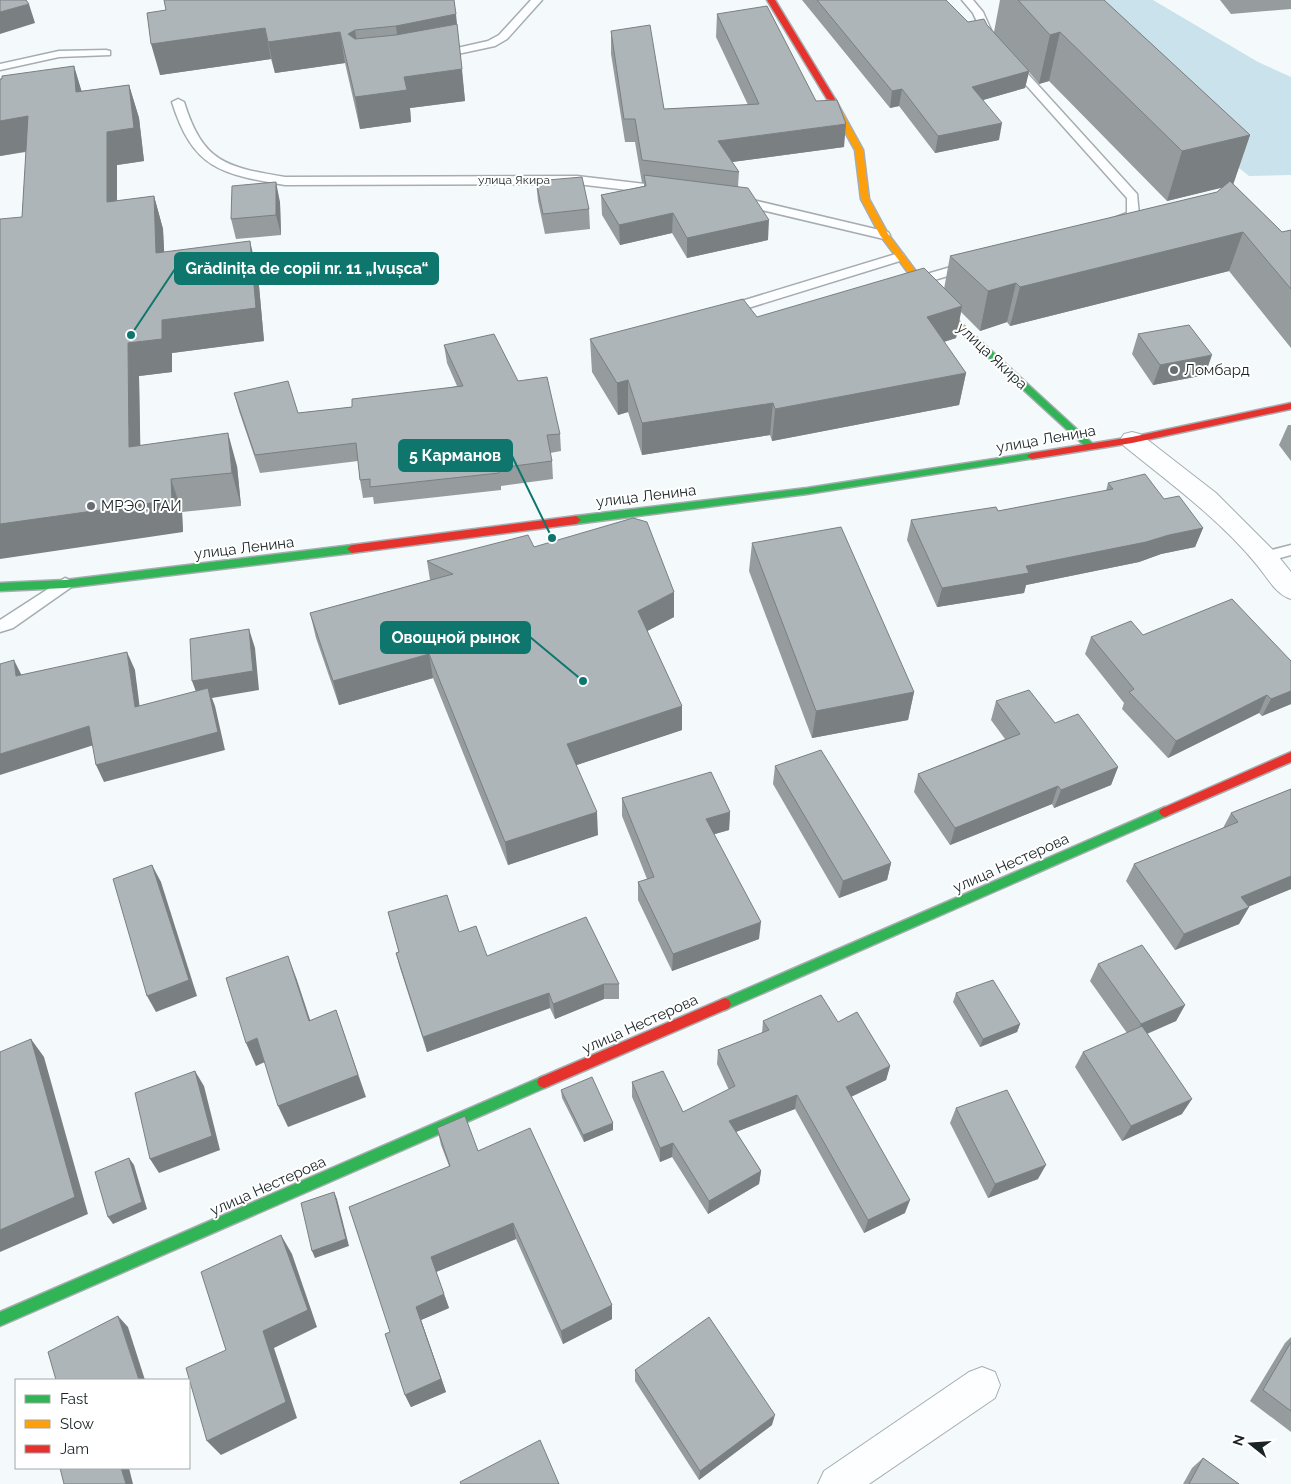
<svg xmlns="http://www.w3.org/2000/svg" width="1291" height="1484" font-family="Raleway,sans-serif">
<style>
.forest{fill:#c9e2eb}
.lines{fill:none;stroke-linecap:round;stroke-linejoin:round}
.lane-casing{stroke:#a6adb0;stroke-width:3}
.street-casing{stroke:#a6adb0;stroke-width:2}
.fast-casing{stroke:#a6adb0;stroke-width:3}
.slow-casing{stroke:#a6adb0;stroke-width:3}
.jam-casing{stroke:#a6adb0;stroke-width:3}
.lane{fill:#fdfeff;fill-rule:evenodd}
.street{fill:#fdfeff;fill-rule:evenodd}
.fast{fill:#30b455;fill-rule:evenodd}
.slow{fill:#ff9f0a;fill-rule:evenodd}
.jam{fill:#e5322d;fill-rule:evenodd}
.wall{fill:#969c9e}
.shaded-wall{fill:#7a7f81}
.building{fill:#aeb5b8;stroke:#7a7f81}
.poi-dot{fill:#666e71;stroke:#fff;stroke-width:2}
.labels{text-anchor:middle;stroke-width:4;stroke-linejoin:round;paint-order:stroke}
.far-street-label{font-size:12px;fill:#1a2326;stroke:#fff}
.street-label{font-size:15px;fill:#1a2326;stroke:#fff}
.poi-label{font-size:15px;fill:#1a2326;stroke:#fff;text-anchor:start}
.leader{fill:none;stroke:#0f766e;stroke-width:2}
.callout-dot{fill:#0f766e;stroke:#fff;stroke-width:2}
.callout{fill:#0f766e;stroke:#0f766e;stroke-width:2}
.callout-label{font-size:16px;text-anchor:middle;font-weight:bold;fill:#fff}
</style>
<rect width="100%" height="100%" fill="#f4fafc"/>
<path class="forest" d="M 1081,0 L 1153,0 L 1258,62 L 1291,77 L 1291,175 L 1249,176 L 1229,160 Z"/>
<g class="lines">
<g class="lane-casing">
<g id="lane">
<path d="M 531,0 L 542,0 L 507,39 L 495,46 L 439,58 L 434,55 L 435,53 L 488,41 L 499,35 Z"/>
<path d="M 962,0 L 973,0 L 983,12 L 995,39 L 994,41 L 986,41 L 973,13 Z"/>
<path d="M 106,50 L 110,51 L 110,55 L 59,57 L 0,70 L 0,64 L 59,51 Z"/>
<path d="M 1013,61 L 1017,62 L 1137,194 L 1139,215 L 1137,218 L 1115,224 L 1111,223 L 1109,220 L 1127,213 L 1127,198 L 1009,66 L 1009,62 Z"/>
<path d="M 178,99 L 184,102 C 203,163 226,167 285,177 L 577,176 L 662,186 L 668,190 L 662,194 L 577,184 L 285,185 C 221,174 193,169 172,102 Z"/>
<path d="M 736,196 L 888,232 L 890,235 L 884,239 L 732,203 L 730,200 L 732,197 Z"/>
<path d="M 899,253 L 903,254 L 905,257 L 903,260 L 732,313 L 727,314 L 721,310 L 722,307 Z"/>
<path d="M 968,262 L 972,263 L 974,266 L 972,269 L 917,285 L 911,281 L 913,278 Z"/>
<path d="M 1291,545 L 1291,555 L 1265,562 L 1260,561 L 1258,557 L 1260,553 Z"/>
<path d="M 65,578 L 70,580 L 73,584 L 70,588 L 13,628 L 0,632 L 0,620 Z"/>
</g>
</g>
<g class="street-casing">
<g id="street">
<path d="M 1132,432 L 1140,434 L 1216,493 L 1274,551 L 1291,572 L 1291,599 C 1276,595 1267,577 1257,565 C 1219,519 1170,483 1124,446 L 1120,440 L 1124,434 Z"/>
<path d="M 982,1367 L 995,1372 L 1000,1385 L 995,1398 L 869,1484 L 818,1484 L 824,1471 L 969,1372 Z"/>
</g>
</g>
<g class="fast-casing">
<g id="fast">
<path d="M 982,344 L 985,345 L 1093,444 L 1095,446 L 1093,448 L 1087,448 L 979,349 L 977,347 Z"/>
<path d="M 1032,453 L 1037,456 L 1035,458 L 807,494 L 576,524 L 571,520 L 576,516 L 807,488 Z"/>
<path d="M 352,545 L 357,549 L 352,553 L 65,588 L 0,591 L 0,583 L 65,580 Z"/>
<path d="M 1165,807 L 1169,809 L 1171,812 L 1169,815 L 729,1008 L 725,1010 L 721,1008 L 719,1004 L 721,1000 Z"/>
<path d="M 544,1076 L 549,1078 L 551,1082 L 549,1086 L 0,1326 L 0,1312 Z"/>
</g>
</g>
<g class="slow-casing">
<path id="slow" d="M 828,97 L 835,99 L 863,150 L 869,199 L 888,234 L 942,306 L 985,345 L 985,349 L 979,349 L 936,310 L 880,235 L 861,199 L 855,150 L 827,99 Z"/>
</g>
<g class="jam-casing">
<g id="jam">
<path d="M 767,0 L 775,0 L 835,99 L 834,101 L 827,99 Z"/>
<path d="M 1291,403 L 1291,409 L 1132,443 L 1032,459 L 1027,456 L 1032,453 L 1132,437 Z"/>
<path d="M 576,516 L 581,520 L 576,524 L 352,553 L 347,549 L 352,545 Z"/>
<path d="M 1291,752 L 1291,762 L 1169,815 L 1165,817 L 1161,815 L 1159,812 L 1161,809 Z"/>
<path d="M 725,998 L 729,1000 L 731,1004 L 729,1008 L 549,1086 L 544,1088 L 539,1086 L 537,1082 L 539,1078 Z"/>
</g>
</g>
<use href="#lane" class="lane"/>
<use href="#street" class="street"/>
<use href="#fast" class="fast"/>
<use href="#slow" class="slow"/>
<use href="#jam" class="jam"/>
</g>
<g class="wall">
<path d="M 454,0 L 465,101 L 410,108 L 411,122 L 360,129 L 345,63 L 275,73 L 271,59 L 160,75 L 166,10 Z"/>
<path d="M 802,0 L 946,0 L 968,22 L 987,25 L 994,32 L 1000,0 L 1104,0 L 1250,135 L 1233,184 L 1282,232 L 1291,230 L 1291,348 L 1229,271 L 1010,326 L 1007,322 L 980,331 L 961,312 L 956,338 L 944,342 L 966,373 L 959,405 L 772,441 L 770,435 L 642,455 L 628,412 L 618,415 L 592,372 L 590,339 L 757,317 L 944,289 L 950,256 L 1217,192 L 1223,187 L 1167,201 L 1049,81 L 1039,84 L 1029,72 L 1025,88 L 983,100 L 999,140 L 935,153 L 899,106 L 890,108 Z"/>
<path d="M 1220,0 L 1291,0 L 1291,9 L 1231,14 Z"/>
<path d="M 717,14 L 816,101 L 844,147 L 732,162 L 739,172 L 738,187 L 768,240 L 687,258 L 672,233 L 620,245 L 602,215 L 601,195 L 644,186 L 644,183 L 642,183 L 635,142 L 625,142 L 611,54 L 611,31 L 664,109 L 748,105 L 716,37 Z"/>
<path d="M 74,66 L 81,91 L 129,85 L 139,118 L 144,161 L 117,165 L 117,201 L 154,196 L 163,229 L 164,252 L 258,275 L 264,341 L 172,353 L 172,372 L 139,376 L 140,445 L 237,466 L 241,506 L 182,512 L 183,532 L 22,217 L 26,152 L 0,156 L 0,79 Z"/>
<path d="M 536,181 L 589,209 L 590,229 L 545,234 L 538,201 Z"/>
<path d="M 280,202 L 281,235 L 236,239 L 231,219 Z"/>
<path d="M 1138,334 L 1205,375 L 1153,385 L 1132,354 Z"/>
<path d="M 444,345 L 518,381 L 560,434 L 561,451 L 550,453 L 552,461 L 553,479 L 501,486 L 501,490 L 374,504 L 373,497 L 363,498 L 360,480 L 358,461 L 260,473 L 239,411 L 234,393 L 298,413 L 352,407 L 457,386 L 447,363 Z"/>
<path d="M 1288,425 L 1291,425 L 1291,461 L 1279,445 Z"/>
<path d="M 1108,483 L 1164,499 L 1203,528 L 1195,547 L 1161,554 L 1139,562 L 1026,585 L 1024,593 L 937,607 L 907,540 L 911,520 L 998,511 L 1106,491 Z"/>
<path d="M 752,543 L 914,692 L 908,720 L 812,738 L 749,571 Z"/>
<path d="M 534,547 L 674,617 L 647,631 L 682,730 L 576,765 L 598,835 L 508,865 L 433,678 L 339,705 L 316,638 L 310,613 L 430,580 L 427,561 Z"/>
<path d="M 1143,635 L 1291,661 L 1291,704 L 1262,716 L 1259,713 L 1168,758 L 1122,709 L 1124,703 L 1085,654 L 1091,637 Z"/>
<path d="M 996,701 L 1055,723 L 1118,767 L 1111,785 L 1054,808 L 1052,804 L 950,845 L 914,792 L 918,774 L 1005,739 L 991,720 Z"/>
<path d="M 775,766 L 891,863 L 887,880 L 839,898 L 773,784 Z"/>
<path d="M 1291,789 L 1291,889 L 1249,906 L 1249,907 L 1239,924 L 1175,950 L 1126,881 L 1134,864 L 1223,828 L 1231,813 Z"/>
<path d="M 622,798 L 730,812 L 729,830 L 714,834 L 759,939 L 672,971 L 638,900 L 638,882 L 647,879 L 622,816 Z"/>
<path d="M 388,912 L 459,932 L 487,956 L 619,984 L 619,999 L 604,999 L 555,1019 L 550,1008 L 427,1052 L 400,968 L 396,953 L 399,952 Z"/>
<path d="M 1098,964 L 1185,1005 L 1176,1021 L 1147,1034 L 1182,1114 L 1122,1141 L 1075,1067 L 1083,1052 L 1127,1033 L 1090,981 Z"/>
<path d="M 956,993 L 1020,1024 L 1017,1032 L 980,1047 L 953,1002 Z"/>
<path d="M 763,1021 L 838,1022 L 890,1066 L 886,1080 L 851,1097 L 905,1213 L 864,1233 L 795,1109 L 736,1132 L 761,1171 L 759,1184 L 708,1214 L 672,1157 L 660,1162 L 632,1097 L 632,1082 L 683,1112 L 729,1090 L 717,1064 L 718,1050 L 762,1033 Z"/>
<path d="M 561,1090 L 613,1130 L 584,1142 L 562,1098 Z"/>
<path d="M 956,1108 L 1038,1179 L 988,1198 L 950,1123 Z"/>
<path d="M 437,1128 L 478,1151 L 612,1305 L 612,1319 L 563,1344 L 516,1239 L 436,1272 L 449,1308 L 421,1320 L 446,1392 L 411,1407 L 405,1395 L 390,1332 L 449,1166 L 441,1145 Z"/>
<path d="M 1291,1337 L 1291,1432 L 1250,1401 L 1285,1343 Z"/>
<path d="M 635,1370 L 772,1425 L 699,1480 L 635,1381 Z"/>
<path d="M 1203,1458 L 1239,1484 L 1183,1484 L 1192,1468 Z"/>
</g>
<g class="shaded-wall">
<path d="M 29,4 L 35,23 L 0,34 L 0,12 Z"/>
<path d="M 456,14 L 459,45 L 400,57 L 396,26 Z"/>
<path d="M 265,28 L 271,59 L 160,75 L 151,44 Z"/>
<path d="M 355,30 L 360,61 L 348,34 Z"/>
<path d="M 340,32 L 345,63 L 275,73 L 268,42 Z"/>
<path d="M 1060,32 L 1049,81 L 1039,84 L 1050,35 Z"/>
<path d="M 74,66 L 84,99 L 76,92 Z"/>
<path d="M 462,69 L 465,101 L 410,108 L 411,122 L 360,129 L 355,97 L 404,77 Z"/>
<path d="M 1029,71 L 1025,88 L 969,104 L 972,87 Z"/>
<path d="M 129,85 L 139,118 L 144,161 L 117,165 L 117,235 L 107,202 L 107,132 Z"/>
<path d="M 902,89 L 899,106 L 890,108 L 892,91 Z"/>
<path d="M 28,116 L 39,149 L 0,156 L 0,121 Z"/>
<path d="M 1002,123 L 999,140 L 935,153 L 938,136 Z"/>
<path d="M 846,124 L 844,147 L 717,164 L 718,141 Z"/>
<path d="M 1250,135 L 1233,185 L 1167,201 L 1182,151 Z"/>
<path d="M 276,182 L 280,202 L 281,235 L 276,215 Z"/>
<path d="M 154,196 L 163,229 L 166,286 L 156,253 Z"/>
<path d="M 673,213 L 672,233 L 620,245 L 619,225 Z"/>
<path d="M 769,220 L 768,240 L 687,258 L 687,238 Z"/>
<path d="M 1243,232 L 1229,271 L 1010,326 L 1020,287 Z"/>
<path d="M 250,241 L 258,275 L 264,341 L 172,353 L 172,372 L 139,376 L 141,480 L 129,447 L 128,343 L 162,320 Z"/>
<path d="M 1016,283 L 1007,322 L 980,331 L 988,291 Z"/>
<path d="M 962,306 L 956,338 L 921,349 L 927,317 Z"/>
<path d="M 1212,355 L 1205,375 L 1153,385 L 1160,365 Z"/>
<path d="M 966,373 L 959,405 L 772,441 L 775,409 Z"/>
<path d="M 628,380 L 628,412 L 618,415 L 617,383 Z"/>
<path d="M 773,403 L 770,435 L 642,455 L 642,423 Z"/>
<path d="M 228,433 L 237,466 L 241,506 L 232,473 Z"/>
<path d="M 171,479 L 182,512 L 183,532 L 0,559 L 0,524 Z"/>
<path d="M 1203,528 L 1195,547 L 1161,554 L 1139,562 L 1026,585 L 1024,593 L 937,607 L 942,588 L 1026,566 L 1169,535 Z"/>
<path d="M 674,592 L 674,617 L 638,636 L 638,611 Z"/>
<path d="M 249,629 L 255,648 L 259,690 L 212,698 L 215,706 L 225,750 L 104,782 L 96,765 L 199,700 L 192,681 Z"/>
<path d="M 127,652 L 135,670 L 142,725 L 135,707 Z"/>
<path d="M 429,654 L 433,678 L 339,705 L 333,681 Z"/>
<path d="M 14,660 L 23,678 L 16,676 Z"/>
<path d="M 1291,691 L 1291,704 L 1262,716 L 1271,699 Z"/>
<path d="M 914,692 L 908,720 L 812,738 L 816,711 Z"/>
<path d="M 1267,695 L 1259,713 L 1168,758 L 1176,741 Z"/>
<path d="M 682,706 L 682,730 L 568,768 L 567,744 Z"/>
<path d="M 89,726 L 97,744 L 0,775 L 0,754 Z"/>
<path d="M 1118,767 L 1111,785 L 1054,808 L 1061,790 Z"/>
<path d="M 1058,786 L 1052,804 L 950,845 L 955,828 Z"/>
<path d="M 597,812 L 598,835 L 508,865 L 505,842 Z"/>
<path d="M 730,812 L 729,830 L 705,837 L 706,819 Z"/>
<path d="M 891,863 L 887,880 L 839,898 L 843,881 Z"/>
<path d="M 152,865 L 161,882 L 197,996 L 156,1012 L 147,996 Z"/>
<path d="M 1291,876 L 1291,889 L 1231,914 L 1241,897 Z"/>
<path d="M 1249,907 L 1239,924 L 1175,950 L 1184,934 Z"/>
<path d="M 761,922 L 759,939 L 672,971 L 673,954 Z"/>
<path d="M 288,956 L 297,980 L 318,1044 L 309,1021 Z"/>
<path d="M 604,984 L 604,999 L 555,1019 L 553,1004 Z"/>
<path d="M 549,993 L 550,1008 L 427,1052 L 423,1037 Z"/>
<path d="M 1185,1005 L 1176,1021 L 1132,1040 L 1141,1024 Z"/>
<path d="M 336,1010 L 366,1097 L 288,1127 L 278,1106 Z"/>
<path d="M 1020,1024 L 1017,1032 L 980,1047 L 983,1039 Z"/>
<path d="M 257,1038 L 267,1061 L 256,1066 L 246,1043 Z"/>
<path d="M 31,1039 L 44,1057 L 88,1214 L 0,1252 L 0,1230 Z"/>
<path d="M 890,1066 L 886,1080 L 842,1101 L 846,1087 Z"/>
<path d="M 195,1071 L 204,1086 L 220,1150 L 159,1173 L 150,1159 Z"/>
<path d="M 797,1095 L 795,1109 L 728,1135 L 729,1121 Z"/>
<path d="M 1192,1099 L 1182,1114 L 1122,1141 L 1131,1126 Z"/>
<path d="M 613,1123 L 613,1130 L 584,1142 L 583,1135 Z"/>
<path d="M 673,1143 L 672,1157 L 660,1162 L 660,1148 Z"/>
<path d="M 129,1158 L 134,1165 L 147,1209 L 113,1224 L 108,1217 Z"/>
<path d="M 1046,1165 L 1038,1179 L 988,1198 L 995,1184 Z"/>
<path d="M 761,1171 L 759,1184 L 708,1214 L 709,1201 Z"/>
<path d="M 334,1192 L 337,1199 L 349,1246 L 315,1258 L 312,1251 Z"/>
<path d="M 910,1200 L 905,1213 L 864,1233 L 868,1220 Z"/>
<path d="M 513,1223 L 516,1239 L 436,1272 L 431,1257 Z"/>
<path d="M 281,1235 L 292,1254 L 317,1327 L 274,1348 L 297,1418 L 221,1455 L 207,1441 L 263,1331 Z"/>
<path d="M 444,1294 L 449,1308 L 421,1320 L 446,1392 L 411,1407 L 405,1395 L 416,1307 Z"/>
<path d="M 612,1305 L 612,1319 L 563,1344 L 561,1331 Z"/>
<path d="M 118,1316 L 128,1327 L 145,1380 L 139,1380 Z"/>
<path d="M 775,1415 L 772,1425 L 699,1480 L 700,1471 Z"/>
<path d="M 121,1468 L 129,1468 L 133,1484 L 126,1484 Z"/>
</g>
<g class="building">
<path d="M 0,0 L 26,0 L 29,4 L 0,12 Z"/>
<path d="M 164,0 L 454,0 L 456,14 L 396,26 L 355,30 L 348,34 L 355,39 L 396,35 L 457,24 L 462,69 L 404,77 L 407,90 L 355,97 L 340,32 L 268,42 L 265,28 L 151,44 L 147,13 L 166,10 Z"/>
<path d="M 817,0 L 946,0 L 968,22 L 984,19 L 987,25 L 1029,71 L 972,87 L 1002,123 L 938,136 L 902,89 L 892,91 Z"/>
<path d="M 1018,0 L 1104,0 L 1250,135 L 1182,151 L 1060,32 L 1050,35 Z"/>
<path d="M 767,6 L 816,101 L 837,100 L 846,124 L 718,141 L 739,172 L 642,160 L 635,119 L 624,119 L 611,31 L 650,25 L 664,109 L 759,104 L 717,14 Z"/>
<path d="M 74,66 L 76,92 L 129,85 L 134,128 L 107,132 L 107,202 L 154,196 L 156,253 L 250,241 L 256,308 L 162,320 L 162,339 L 128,343 L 129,447 L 228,433 L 232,473 L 171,479 L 172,500 L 0,524 L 0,219 L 22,217 L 28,116 L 0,121 L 0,79 L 2,79 L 2,76 Z"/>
<path d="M 644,175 L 748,188 L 769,220 L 687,238 L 673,213 L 619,225 L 601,195 L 646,186 Z"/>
<path d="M 582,177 L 589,209 L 543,214 L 536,181 Z"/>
<path d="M 1230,181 L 1282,232 L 1291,230 L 1291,289 L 1243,232 L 1020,287 L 1016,283 L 988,291 L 950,256 L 1217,192 Z"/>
<path d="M 276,182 L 276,215 L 231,219 L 232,186 Z"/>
<path d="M 924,268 L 962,306 L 927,317 L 966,373 L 775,409 L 773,403 L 642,423 L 628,380 L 617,383 L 590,339 L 743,299 L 757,317 Z"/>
<path d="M 1189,325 L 1212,355 L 1160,365 L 1138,334 Z"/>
<path d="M 494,334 L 518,381 L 547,377 L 560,434 L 547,435 L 552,461 L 499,468 L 499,473 L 370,487 L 370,479 L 360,480 L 356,443 L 255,455 L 234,393 L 288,381 L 298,413 L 352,407 L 352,399 L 463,386 L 444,345 Z"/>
<path d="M 1145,474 L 1164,499 L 1179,496 L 1203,528 L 1169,535 L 1146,542 L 1026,566 L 1029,573 L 942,588 L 911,520 L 996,507 L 998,511 L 1113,489 L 1108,483 Z"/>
<path d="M 633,518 L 647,522 L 674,592 L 638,611 L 682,706 L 567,744 L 597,812 L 505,842 L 429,654 L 333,681 L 310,613 L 453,574 L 427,561 L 528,535 L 534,547 Z"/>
<path d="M 841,527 L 914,692 L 816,711 L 752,543 Z"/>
<path d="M 1232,599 L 1291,661 L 1291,691 L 1271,699 L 1267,695 L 1176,741 L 1129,692 L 1134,689 L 1091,637 L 1131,621 L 1143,635 Z"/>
<path d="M 249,629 L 253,671 L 192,681 L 190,639 Z"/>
<path d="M 127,652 L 135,707 L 208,688 L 218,732 L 96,765 L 89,726 L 0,754 L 0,664 L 14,660 L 16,676 Z"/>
<path d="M 1029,690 L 1055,723 L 1078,714 L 1118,767 L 1061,790 L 1058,786 L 955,828 L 918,774 L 1020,734 L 996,701 Z"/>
<path d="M 821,750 L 891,863 L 843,881 L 775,766 Z"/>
<path d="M 711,772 L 730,812 L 706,819 L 761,922 L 673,954 L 638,882 L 654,877 L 622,798 Z"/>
<path d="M 1291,789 L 1291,876 L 1241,897 L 1249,907 L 1184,934 L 1134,864 L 1238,822 L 1231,813 Z"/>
<path d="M 152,865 L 189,980 L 147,996 L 113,879 Z"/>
<path d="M 447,895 L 459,932 L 476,926 L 487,956 L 586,917 L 619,984 L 604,984 L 553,1004 L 549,993 L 423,1037 L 396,953 L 399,952 L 388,912 Z"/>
<path d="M 1142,945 L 1185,1005 L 1141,1024 L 1098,964 Z"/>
<path d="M 288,956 L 309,1021 L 336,1010 L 358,1075 L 278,1106 L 257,1038 L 246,1043 L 226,978 Z"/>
<path d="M 993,980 L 1020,1024 L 983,1039 L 956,993 Z"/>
<path d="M 821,995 L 838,1022 L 857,1012 L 890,1066 L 846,1087 L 910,1200 L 868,1220 L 797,1095 L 729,1121 L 761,1171 L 709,1201 L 673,1143 L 660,1148 L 632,1082 L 663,1071 L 683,1112 L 735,1086 L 718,1050 L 769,1030 L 763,1021 Z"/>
<path d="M 1142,1026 L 1192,1099 L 1131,1126 L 1083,1052 Z"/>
<path d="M 31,1039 L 75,1197 L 0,1230 L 0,1052 Z"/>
<path d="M 195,1071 L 212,1136 L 150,1159 L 135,1093 Z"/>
<path d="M 592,1077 L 613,1123 L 583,1135 L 561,1090 Z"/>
<path d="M 1007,1090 L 1046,1165 L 995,1184 L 956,1108 Z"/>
<path d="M 465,1116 L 478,1151 L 530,1128 L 612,1305 L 561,1331 L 513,1223 L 431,1257 L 444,1294 L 416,1307 L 441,1379 L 405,1395 L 385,1334 L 390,1332 L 349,1207 L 450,1166 L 437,1128 Z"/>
<path d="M 129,1158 L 142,1202 L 108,1217 L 95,1172 Z"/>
<path d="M 334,1192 L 346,1239 L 312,1251 L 301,1203 Z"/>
<path d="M 281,1235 L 308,1310 L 263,1331 L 286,1402 L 207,1441 L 186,1368 L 226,1350 L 201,1272 Z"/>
<path d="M 118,1316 L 139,1380 L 56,1380 L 48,1352 Z"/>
<path d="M 709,1317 L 775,1415 L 700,1471 L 635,1370 Z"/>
<path d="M 1291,1342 L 1291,1411 L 1263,1390 Z"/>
<path d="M 540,1440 L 559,1484 L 461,1484 L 460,1482 Z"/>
<path d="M 1203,1458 L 1239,1484 L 1189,1484 Z"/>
<path d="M 60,1468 L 121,1468 L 126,1484 L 64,1484 Z"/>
</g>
<g class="poi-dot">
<circle cx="1174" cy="370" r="5"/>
<circle cx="91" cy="506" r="5"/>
</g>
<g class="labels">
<g class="far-street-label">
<text x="514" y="184">улица Якира</text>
</g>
<g class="street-label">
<text transform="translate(992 356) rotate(43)" y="5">улица Якира</text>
<text transform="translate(1046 439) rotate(-10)" y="5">улица Ленина</text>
<text transform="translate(646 496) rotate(-7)" y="5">улица Ленина</text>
<text transform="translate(244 548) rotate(-7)" y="5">улица Ленина</text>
<text transform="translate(1011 863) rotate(-24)" y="5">улица Нестерова</text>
<text transform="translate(640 1024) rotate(-24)" y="5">улица Нестерова</text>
<text transform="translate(268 1186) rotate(-24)" y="5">улица Нестерова</text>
</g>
<g class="poi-label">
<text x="1184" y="375">Ломбард</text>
<text x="101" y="511">МРЭО, ГАИ</text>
</g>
</g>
<path class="leader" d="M131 335L175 269M552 538L512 456M583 681L530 637"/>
<g class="callout-dot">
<circle cx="131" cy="335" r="5"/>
<circle cx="552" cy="538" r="5"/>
<circle cx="583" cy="681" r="5"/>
</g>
<g class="callout">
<rect x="175" y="253" width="263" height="31" rx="5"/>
<rect x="399" y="440" width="113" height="31" rx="5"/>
<rect x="381" y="622" width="149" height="31" rx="5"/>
</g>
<g class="callout-label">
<text x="307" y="274">Grădinița de copii nr. 11 „Ivușca“</text>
<text x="455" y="461">5 Карманов</text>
<text x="456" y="643">Овощной рынок</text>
</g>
<rect x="15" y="1379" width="175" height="90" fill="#ffffff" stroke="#a3a7a8"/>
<rect x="25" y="1395" width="25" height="8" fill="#30b455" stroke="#a3a7a8"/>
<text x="60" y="1404" font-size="15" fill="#1a2326">Fast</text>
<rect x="25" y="1420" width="25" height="8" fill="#ff9f0a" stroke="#a3a7a8"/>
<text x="60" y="1429" font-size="15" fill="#1a2326">Slow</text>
<rect x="25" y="1445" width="25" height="8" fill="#e5322d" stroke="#a3a7a8"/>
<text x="60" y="1454" font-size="15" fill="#1a2326">Jam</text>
<g transform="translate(1251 1444) rotate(287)" stroke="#ffffff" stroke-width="4" paint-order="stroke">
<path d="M0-4L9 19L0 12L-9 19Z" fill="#1a2326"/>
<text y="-8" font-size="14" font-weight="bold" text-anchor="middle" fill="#1a2326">N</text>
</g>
</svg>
